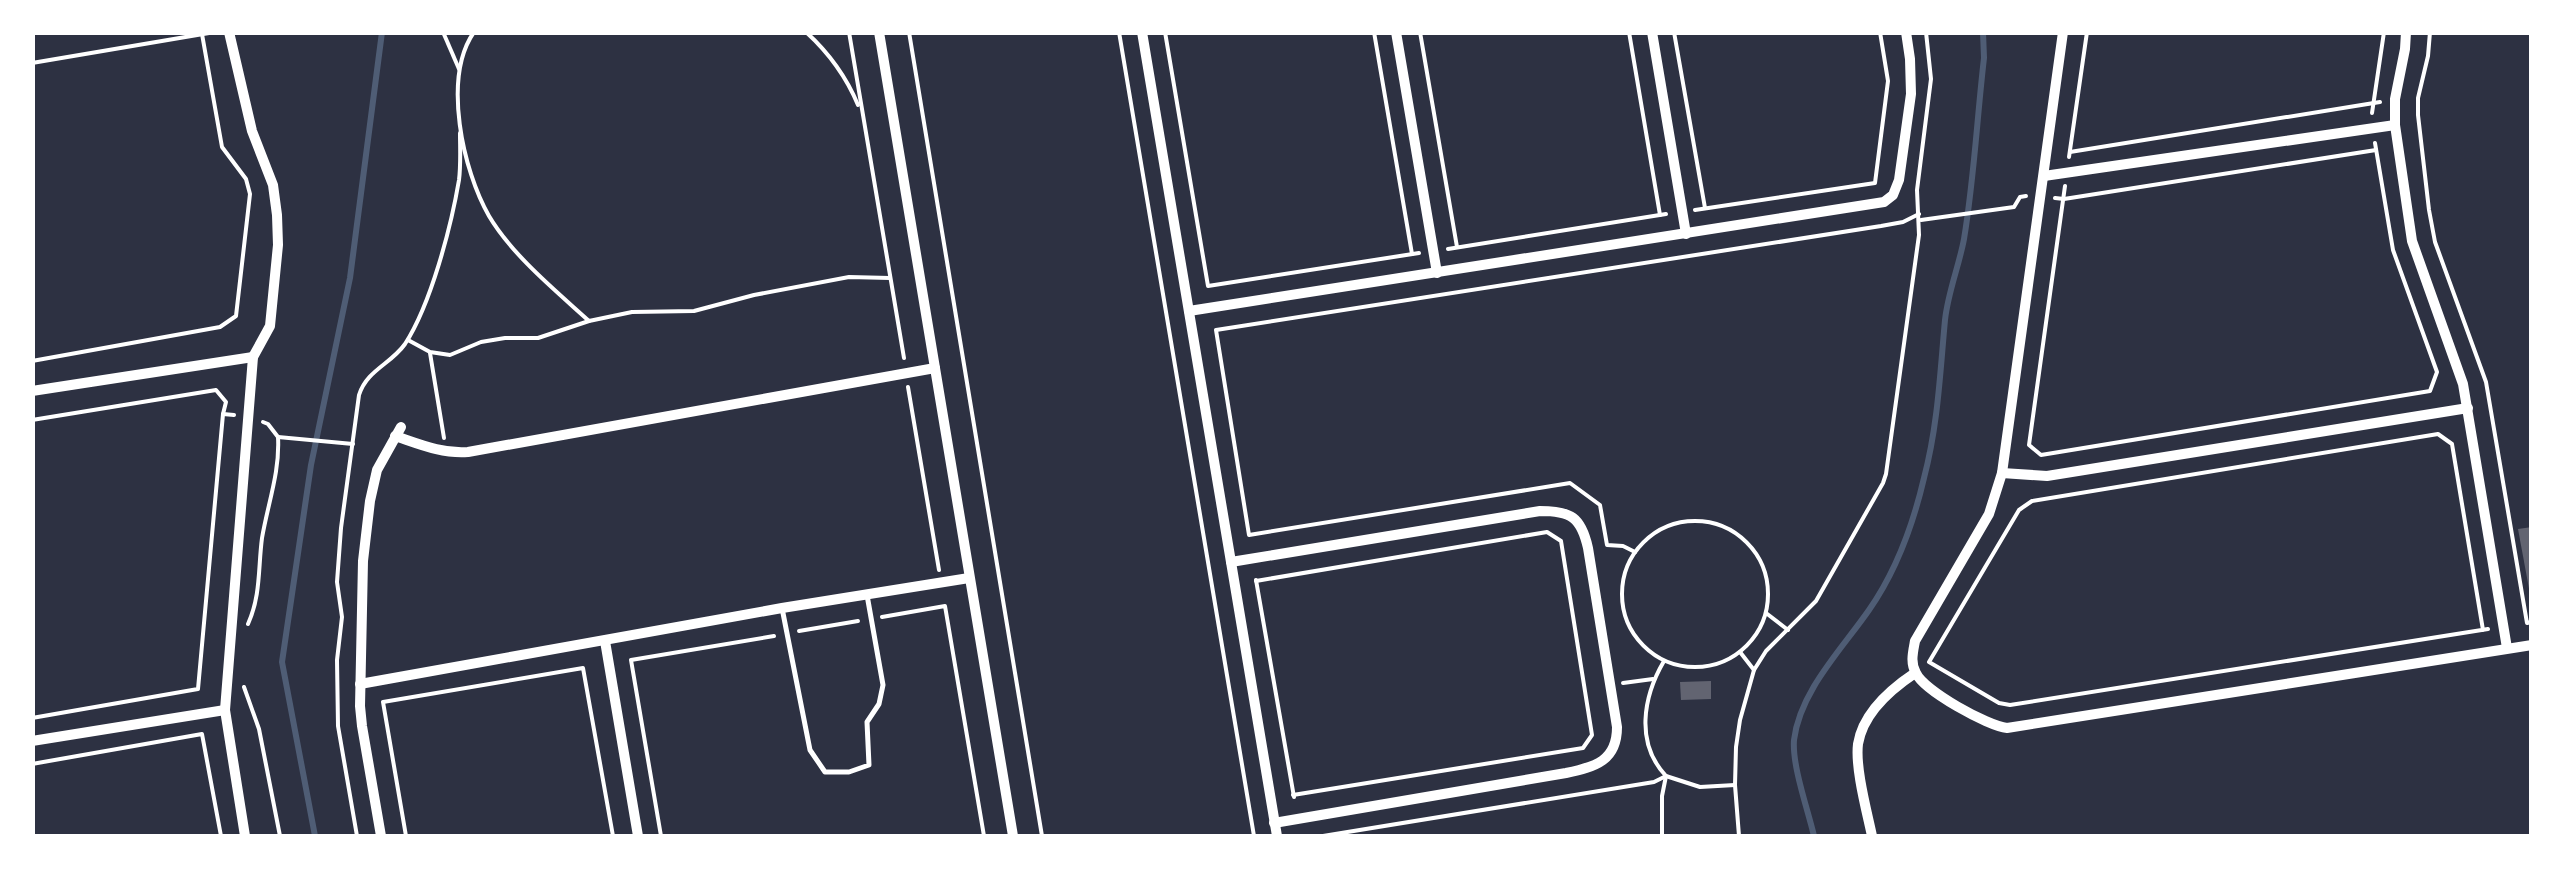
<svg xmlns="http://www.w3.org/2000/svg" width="2564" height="869" font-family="Karla,sans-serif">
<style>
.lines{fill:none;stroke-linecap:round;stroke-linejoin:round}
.stream{stroke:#4f5d75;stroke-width:6}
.building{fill:#626471}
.path{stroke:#fff;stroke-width:4}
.service{stroke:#fff;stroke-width:5}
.minor{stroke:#fff;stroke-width:10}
</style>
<rect width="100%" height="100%" fill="#2d3142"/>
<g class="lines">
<g class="stream">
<path d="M 315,836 L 282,662 L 311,465 L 350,278 L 382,32"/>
<path d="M 1814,836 C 1808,810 1792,766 1794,740 C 1800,691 1842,649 1869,610 C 1897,570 1913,525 1924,478 C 1938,425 1940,373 1945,320 C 1948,292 1959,266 1964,239 C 1974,179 1977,118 1984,58 L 1983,32"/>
</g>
</g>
<g class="building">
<path d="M 2532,527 L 2532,594 L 2530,594 L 2518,529 Z"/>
<path d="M 1711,681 L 1711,699 L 1681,700 L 1680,682 Z"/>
</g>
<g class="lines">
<g class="path">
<path d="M 443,32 L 459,69"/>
<path d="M 474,32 C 442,78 463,171 489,216 C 512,255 556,291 589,321 L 632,312 L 694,311 L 754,295 L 849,277 L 890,278"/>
<path d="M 806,32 C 829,53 846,76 858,105"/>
<path d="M 849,32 L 904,358"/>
<path d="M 909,32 L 1042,836"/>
<path d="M 1119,32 L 1254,836"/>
<path d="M 1165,32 L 1208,286 L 1419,253"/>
<path d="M 1374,32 L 1412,254"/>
<path d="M 1420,32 L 1457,247"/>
<path d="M 1629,32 L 1660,215"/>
<path d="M 1674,32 L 1705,208"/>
<path d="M 2430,32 L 2428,56 L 2418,98 L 2418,115 L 2429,210 L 2435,242 L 2486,382 L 2527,623 L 2532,622"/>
<path d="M 32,63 L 215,32"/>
<path d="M 2372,113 L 2384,32"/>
<path d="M 2070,152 L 2380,102"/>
<path d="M 2069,157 L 2087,32"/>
<path d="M 2065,186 L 2029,445 L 2041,455 L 2430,391 L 2437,372 L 2393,250 L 2375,143"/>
<path d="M 2055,198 L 2064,199 L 2376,150"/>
<path d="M 1695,210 L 1875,183 L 1888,81 L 1880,32"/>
<path d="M 1921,220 L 2014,207 L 2020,197 L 2026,196"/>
<path d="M 1448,249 L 1666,214"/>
<path d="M 408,340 L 430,352 L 450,355 L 481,342 L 505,338 L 538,338 L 589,321"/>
<path d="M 430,353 L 444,438"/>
<path d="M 32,361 L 220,327 L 236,316 L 250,194 L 246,179 L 222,147 L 202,34"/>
<path d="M 908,387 L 939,570"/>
<path d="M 32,420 L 216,390 L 226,402 L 223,414"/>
<path d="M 263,422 L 268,424 L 278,437"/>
<circle cx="1695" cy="594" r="73"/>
<path d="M 1635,552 L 1623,546 L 1607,545 L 1600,505 L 1570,483 L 1249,535 L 1216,330 L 1881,226 L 1903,222 L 1919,214"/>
<path d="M 1256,580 L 1294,797"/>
<path d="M 1256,581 L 1547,532 L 1561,541 L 1592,735 L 1583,748 L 1293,795"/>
<path d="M 1766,613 L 1788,630"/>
<path d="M 882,617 L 945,606 L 984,836"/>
<path d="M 248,624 C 261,595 258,568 262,538 C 268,503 280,472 278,437 L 353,444"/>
<path d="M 2483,630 L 2452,444 L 2438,434 L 2032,501 L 2019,510 L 1929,662 L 1999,703 L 2010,705 L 2488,629"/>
<path d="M 799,631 L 858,621"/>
<path d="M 1740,652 L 1754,670"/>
<path d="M 1623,683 L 1653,679"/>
<path d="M 244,687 L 259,729 L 280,836"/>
<path d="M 32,718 L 198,689 L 223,414 L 234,415"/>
<path d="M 32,764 L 202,734 L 221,836"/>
<path d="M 357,836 L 338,726 L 337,660 L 342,617 L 337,582 L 341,528 L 359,395 C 367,370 391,364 405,344 C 431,304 451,227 459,180 C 461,164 460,148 460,133"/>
<path d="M 406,836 L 383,702 L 583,668 L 613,836"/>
<path d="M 661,836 L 631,660 L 774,636"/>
<path d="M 1323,836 L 1654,782 L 1666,776 L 1700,787 L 1735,785"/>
<path d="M 1662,836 L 1662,796 L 1666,776 C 1635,743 1643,697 1664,661"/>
<path d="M 1739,836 L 1735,785 L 1736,747 L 1740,720 L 1754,670 L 1766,651 L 1816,601 L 1883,483 L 1886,474 L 1919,235 L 1917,190 L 1931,79 L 1926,32"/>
</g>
<path class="service" d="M 782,608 L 810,750 L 825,772 L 849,772 L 869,765 L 867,722 L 879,704 L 883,685 L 867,595"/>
<g class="minor">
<path d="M 229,32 L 252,131 L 273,185 L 277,215 L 278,245 L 270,326 L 253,357 L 225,710 L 245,836"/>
<path d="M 879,32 L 1013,836"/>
<path d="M 1142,32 L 1277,836"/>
<path d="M 1396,32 L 1437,273"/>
<path d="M 1652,32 L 1686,234"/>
<path d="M 2063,32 L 2002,473 L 1989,514 L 1915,641 C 1913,652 1910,663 1916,673 C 1924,691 1988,726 2007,728 L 2532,645"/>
<path d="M 2406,32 L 2405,49 L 2395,99 L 2395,125 L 2412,241 L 2463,384 L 2507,648"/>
<path d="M 2044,176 L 2395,125"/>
<path d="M 1189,311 L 1884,202 L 1893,195 L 1899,180 L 1911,94 L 1910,59 L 1906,32"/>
<path d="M 32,391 L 253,357"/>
<path d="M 395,436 C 419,444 442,454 468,452 L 935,368"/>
<path d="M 2002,473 L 2047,476 L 2468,408"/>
<path d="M 1231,562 L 1540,511 C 1571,511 1581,517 1588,548 L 1617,727 C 1617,761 1595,767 1566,773 L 1274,823"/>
<path d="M 605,641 L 638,836"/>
<path d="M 360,684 L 782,608 L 969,578"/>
<path d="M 32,741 L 225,710"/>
<path d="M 381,836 L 362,726 L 360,706 L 363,561 L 370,501 L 377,470 L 401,427"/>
<path d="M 1872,836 C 1867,812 1855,768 1858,744 C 1863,713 1891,689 1915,673"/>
</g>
</g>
<rect width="2564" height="869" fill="none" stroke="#ffffff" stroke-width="70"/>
</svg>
